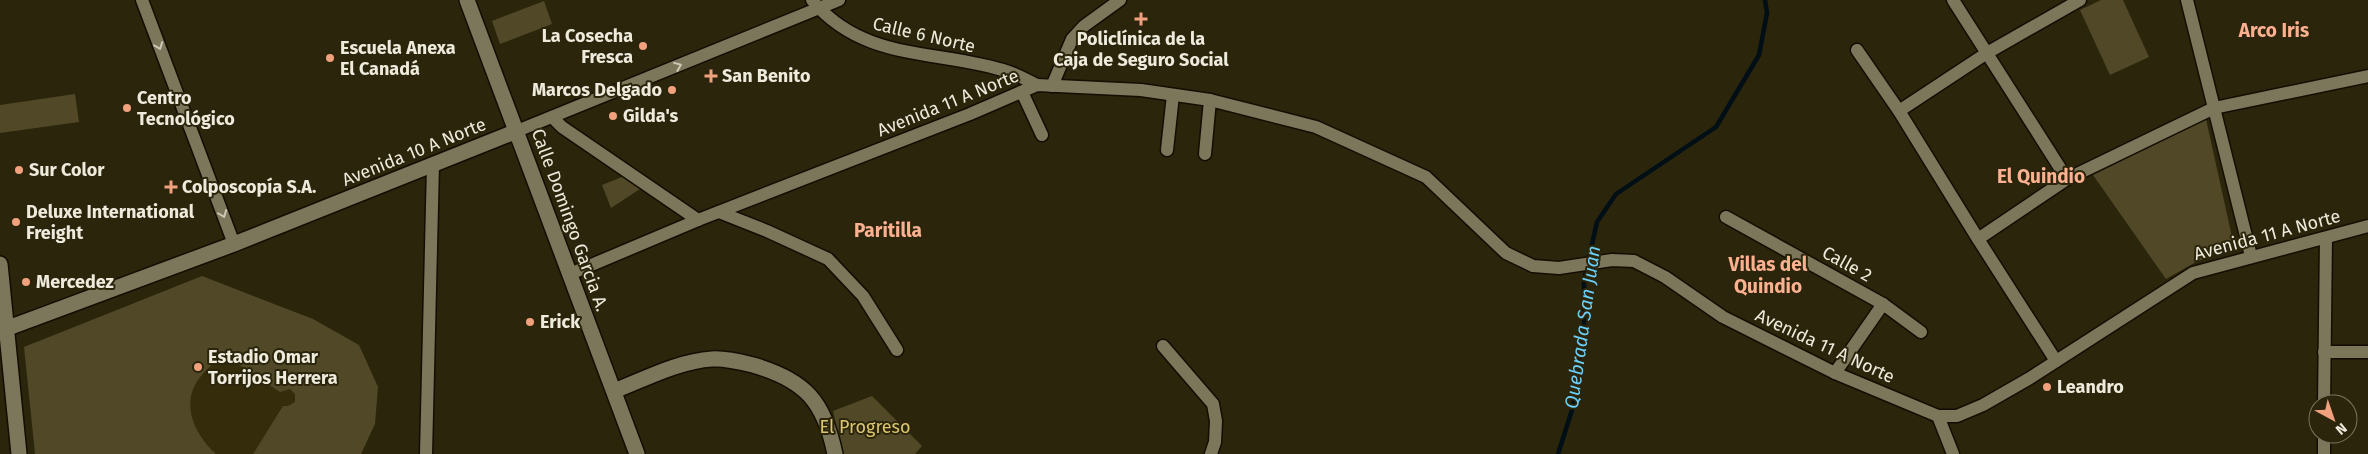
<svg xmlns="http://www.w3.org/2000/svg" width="2368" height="454" font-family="'Fira Sans',sans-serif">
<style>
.green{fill:#504826}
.sand{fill:#342c0b}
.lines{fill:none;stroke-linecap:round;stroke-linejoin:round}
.stream{stroke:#000e16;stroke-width:4.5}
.street-casing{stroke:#130e00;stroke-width:15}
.secondary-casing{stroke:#130e00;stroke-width:18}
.street{stroke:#7c765b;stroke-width:12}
.secondary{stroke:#7c765b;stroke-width:15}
.oneway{stroke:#ccc8b5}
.poi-dot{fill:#f2a17e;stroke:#2b250c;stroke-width:2}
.labels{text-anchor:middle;stroke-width:4;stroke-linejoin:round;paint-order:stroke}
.street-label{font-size:18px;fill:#eeebdc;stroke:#2b250c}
.poi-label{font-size:18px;font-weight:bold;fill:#eeebdc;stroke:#2b250c;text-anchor:start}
.park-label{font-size:18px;fill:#dbc66e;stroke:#2b250c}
.neighbourhood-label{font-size:19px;font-weight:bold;fill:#fdb190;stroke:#2b250c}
.water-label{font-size:19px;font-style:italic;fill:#6ad0f9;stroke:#2b250c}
</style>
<rect width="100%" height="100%" fill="#2b250c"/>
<g class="green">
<path d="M 2101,0 L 2123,0 L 2149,57 L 2110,75 L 2080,10 Z"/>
<path d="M 544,1 L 552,24 L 500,44 L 492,21 Z"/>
<path d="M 75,94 L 79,122 L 0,133 L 0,105 Z"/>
<path d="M 2206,119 L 2234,246 L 2196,262 L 2166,279 L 2093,175 Z"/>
<path d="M 627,175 L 643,187 L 611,208 L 602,185 Z"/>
<path d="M 202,276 L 313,319 L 359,345 L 378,387 L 375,424 L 361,454 L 35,454 L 24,347 Z"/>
<path d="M 872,396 L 922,446 L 915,454 L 843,454 L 833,411 Z"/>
</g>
<path class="sand" d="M 223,354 L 280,392 L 290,389 L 295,394 L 295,402 L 288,406 L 283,406 L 253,454 L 216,454 C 198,438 183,411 194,387 C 200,374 213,364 223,354 Z"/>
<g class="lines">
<path class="stream" d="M 1558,454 L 1573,407 L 1584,328 L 1584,280 L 1597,222 L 1616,194 L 1716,127 L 1759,55 L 1767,13 L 1765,0"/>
<g class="street-casing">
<g id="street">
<path d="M 142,0 L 234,244"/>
<path d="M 812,0 C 864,63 940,49 1009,72 C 1019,75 1028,81 1037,85"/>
<path d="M 2187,0 L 2251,256"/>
<path d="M 1857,50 L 1899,111 L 1978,239 L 2067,179 L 1953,0"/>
<path d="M 1052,86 L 1072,39 L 1084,26 L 1120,0"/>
<path d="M 1022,92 L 1042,135"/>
<path d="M 1899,111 L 1987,53 L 2080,0"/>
<path d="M 552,117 L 562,127 L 698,220"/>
<path d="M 517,131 L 839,0"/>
<path d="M 1167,150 L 1173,95"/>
<path d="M 1205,154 L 1210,100"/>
<path d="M 2067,179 L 2214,108 L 2368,76"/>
<path d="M 719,212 L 767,231 L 828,259 L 863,296 L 897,350"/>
<path d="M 1726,217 L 1883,304 L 1921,332"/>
<path d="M 1978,239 L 2056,361"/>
<path d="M 570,274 L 698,220 L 970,114 L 1037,85 L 1141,90 L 1210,100 L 1316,127 L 1426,177 L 1506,253 L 1533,266 L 1559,268 L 1612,260 L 1634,261 L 1665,277 L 1723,317 L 1835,373 L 1938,416 L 1957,416 L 1983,405 L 2030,378 L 2193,273 L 2368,226"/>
<path d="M 1163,346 L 1213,404 L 1216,421 L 1215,442 L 1211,454"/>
<path d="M 2324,352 L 2368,352"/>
<path d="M 1835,373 L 1883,304"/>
<path d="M 2324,404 L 2326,238"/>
<path d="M 1938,416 L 1953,454"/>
<path d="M 426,454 L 433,165"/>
<path d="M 2324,454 L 2324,434"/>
</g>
</g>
<g class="secondary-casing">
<g id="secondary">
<path d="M 467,0 L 637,454"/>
<path d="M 0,264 L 19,454"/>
<path d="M 0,331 L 234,244 L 517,131"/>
<path d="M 614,391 C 645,379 679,361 712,359 C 725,358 741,362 753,365 C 805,380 824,401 835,454"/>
</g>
</g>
<use href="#street" class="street"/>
<use href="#secondary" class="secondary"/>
</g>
<defs><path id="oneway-chevron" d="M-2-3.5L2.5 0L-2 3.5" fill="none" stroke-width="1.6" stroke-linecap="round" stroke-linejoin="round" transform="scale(1.25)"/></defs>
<g class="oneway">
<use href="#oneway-chevron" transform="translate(159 46) rotate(69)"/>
<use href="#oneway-chevron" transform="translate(678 66) rotate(-22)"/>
<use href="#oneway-chevron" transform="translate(223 214) rotate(69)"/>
</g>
<g class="poi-dot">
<path d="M1138.5 11.5h5v5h5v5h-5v5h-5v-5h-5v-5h5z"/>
<circle cx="643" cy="46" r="5"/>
<circle cx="330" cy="58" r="5"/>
<path d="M708.5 68.5h5v5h5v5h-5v5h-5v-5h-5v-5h5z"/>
<circle cx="672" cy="90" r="5"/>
<circle cx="127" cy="108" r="5"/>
<circle cx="613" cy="116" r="5"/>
<circle cx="19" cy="170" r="5"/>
<path d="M168.5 179.5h5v5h5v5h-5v5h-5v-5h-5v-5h5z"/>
<circle cx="16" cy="222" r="5"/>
<circle cx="26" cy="282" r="5"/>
<circle cx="530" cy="322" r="5"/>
<circle cx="198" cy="367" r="5"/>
<circle cx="2047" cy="387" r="5"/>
</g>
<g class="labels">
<g class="street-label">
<text transform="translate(924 35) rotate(13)" y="6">Calle 6 Norte</text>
<text transform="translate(948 103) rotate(-22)" y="6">Avenida 11 A Norte</text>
<text transform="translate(414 152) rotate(-22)" y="6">Avenida 10 A Norte</text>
<text transform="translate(570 220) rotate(70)" y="6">Calle Domingo Garcia A.</text>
<text transform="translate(2267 235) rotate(-15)" y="6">Avenida 11 A Norte</text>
<text transform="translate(1847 264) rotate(29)" y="6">Calle 2</text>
<text transform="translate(1825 346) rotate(25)" y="6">Avenida 11 A Norte</text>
</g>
<g class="poi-label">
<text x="633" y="42" text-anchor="end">La Cosecha<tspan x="633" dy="21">Fresca</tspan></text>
<text x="1141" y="45" text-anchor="middle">Policlínica de la<tspan x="1141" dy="21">Caja de Seguro Social</tspan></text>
<text x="340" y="54">Escuela Anexa<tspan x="340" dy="21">El Canadá</tspan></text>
<text x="722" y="82">San Benito</text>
<text x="662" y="96" text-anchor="end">Marcos Delgado</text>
<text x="137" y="104">Centro<tspan x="137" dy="21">Tecnológico</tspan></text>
<text x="623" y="122">Gilda's</text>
<text x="29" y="176">Sur Color</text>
<text x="182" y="193">Colposcopía S.A.</text>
<text x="26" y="218">Deluxe International<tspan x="26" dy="21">Freight</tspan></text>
<text x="36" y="288">Mercedez</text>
<text x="540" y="328">Erick</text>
<text x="208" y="363">Estadio Omar<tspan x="208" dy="21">Torrijos Herrera</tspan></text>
<text x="2057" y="393">Leandro</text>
</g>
<g class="park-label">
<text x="865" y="433">El Progreso</text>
</g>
<g class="neighbourhood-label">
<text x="2274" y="37">Arco Iris</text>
<text x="2041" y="183">El Quindio</text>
<text x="888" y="237">Paritilla</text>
<text x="1768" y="271">Villas del<tspan x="1768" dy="22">Quindio</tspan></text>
</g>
<g class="water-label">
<text transform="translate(1582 327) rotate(-82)" y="7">Quebrada San Juan</text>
</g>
</g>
<g transform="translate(2333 419) rotate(140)"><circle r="24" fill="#2b250c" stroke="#79745f"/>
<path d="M0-4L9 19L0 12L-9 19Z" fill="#f2a17e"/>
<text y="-8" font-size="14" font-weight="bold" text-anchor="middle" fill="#eeebdc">N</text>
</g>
</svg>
